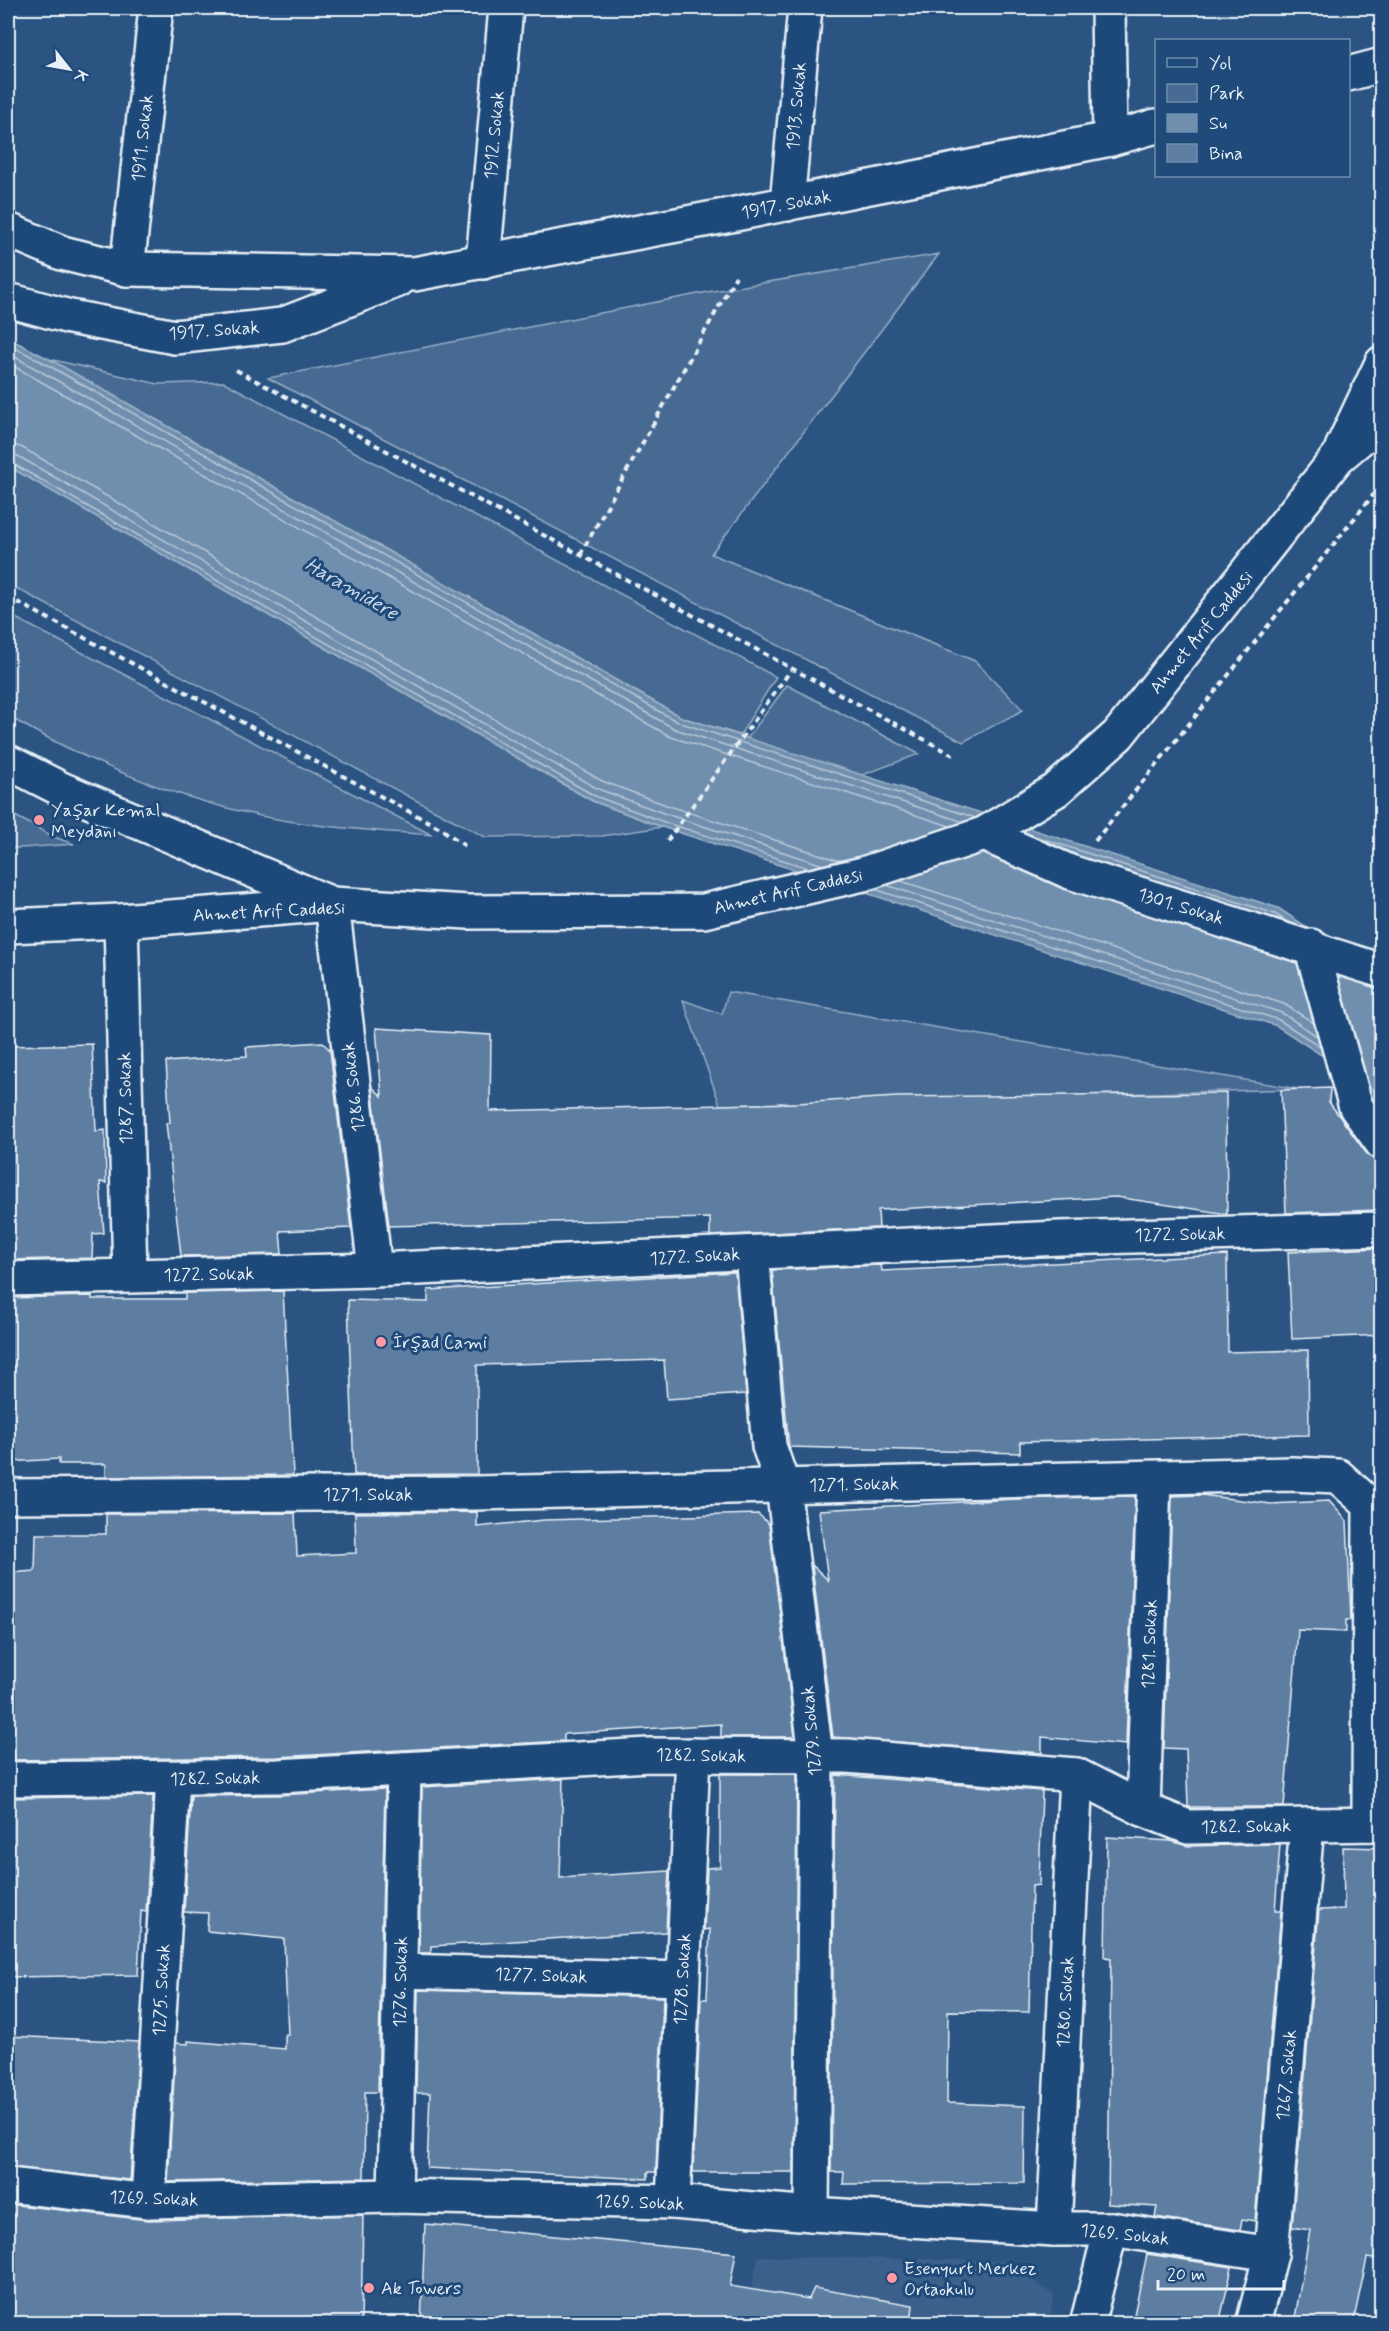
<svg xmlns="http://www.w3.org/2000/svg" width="1389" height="2331" font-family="Mynerve,sans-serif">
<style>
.built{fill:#3a608b}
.green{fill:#476b93;stroke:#98aec6;stroke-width:1.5}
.water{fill:#708ead;stroke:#a0b6cb;stroke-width:1.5}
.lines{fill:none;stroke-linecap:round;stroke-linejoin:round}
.shore{stroke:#b8c9da;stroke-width:1.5}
.building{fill:#5d7da1;stroke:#e8f1f8;stroke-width:1.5}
.minor-casing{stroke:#e8f1f8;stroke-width:38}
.major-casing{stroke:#e8f1f8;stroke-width:38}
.path{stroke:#e8f1f8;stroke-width:4;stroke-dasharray:6 4.5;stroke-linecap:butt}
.minor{stroke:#1f4a7a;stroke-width:33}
.major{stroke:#1f4a7a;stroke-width:33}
.poi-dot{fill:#ff9aa2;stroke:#1f4a7a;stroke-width:2}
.labels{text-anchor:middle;stroke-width:6;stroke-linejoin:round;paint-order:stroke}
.street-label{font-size:18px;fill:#e8f1f8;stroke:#1f4a7a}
.poi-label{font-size:18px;fill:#e8f1f8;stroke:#1f4a7a;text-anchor:start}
.water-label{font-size:20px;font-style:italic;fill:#d0dde9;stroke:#1f4a7a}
</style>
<rect width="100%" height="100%" fill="#2b5482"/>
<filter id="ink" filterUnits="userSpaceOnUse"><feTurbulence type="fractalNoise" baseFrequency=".0167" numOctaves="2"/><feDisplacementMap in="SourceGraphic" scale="12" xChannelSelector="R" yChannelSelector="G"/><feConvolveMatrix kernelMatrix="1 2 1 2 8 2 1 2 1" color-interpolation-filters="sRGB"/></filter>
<g filter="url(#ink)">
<path class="built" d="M 758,2256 L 1006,2261 L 1054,2295 L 1049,2323 L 745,2324 Z"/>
<g class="green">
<path d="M 939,254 L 711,554 L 975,661 L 1023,710 L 963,742 L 268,378 L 713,291 Z"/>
<path d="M 49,359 L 158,384 L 224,382 L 776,677 L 740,735 L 681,717 Z"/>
<path d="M 8,466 L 592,801 L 662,827 L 602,836 L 485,837 L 8,584 Z"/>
<path d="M 8,614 L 432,835 C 369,830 304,827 243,812 C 159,792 82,759 8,716 Z"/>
<path d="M 787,685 L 919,754 L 838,784 L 683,825 Z"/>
<path d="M 8,812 L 54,837 L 74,844 L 8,849 Z"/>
<path d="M 728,992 L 1298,1089 L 720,1105 L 683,1000 L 722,1014 Z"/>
</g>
<path class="water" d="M 8,338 L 49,359 L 681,717 L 1278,908 L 1381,976 L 1381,1094 L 1277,1026 L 662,827 L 593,801 L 8,466 Z"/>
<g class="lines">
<g class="shore">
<path d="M 8,344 L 46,364 L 678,722 L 976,818"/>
<path d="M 8,353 L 675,729 L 964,822"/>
<path d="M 8,363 L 671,737 L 950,826"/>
<path d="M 8,444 L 21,447 L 602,781 L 669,806 L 840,861"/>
<path d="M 8,453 L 16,455 L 598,789 L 666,814 L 823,865"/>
<path d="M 8,461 L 595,796 L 664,822 L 808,868"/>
<path d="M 1031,835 L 1275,914 L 1289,923"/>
<path d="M 901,881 L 1284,1004 L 1314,1023"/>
<path d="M 886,885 L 1282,1013 L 1317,1036"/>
<path d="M 874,889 L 1279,1020 L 1321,1047"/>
</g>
</g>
<g class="building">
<path d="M 376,1028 L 491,1035 L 490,1111 L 797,1103 L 897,1097 L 1226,1093 L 1227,1214 L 1116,1197 L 878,1210 L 879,1228 L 710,1236 L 710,1218 L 389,1226 L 372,1087 L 382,1096 Z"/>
<path d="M 322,1042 L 330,1050 L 351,1228 L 280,1231 L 282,1254 L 181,1256 L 166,1123 L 170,1123 L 166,1062 L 247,1056 L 246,1047 Z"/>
<path d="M 92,1044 L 96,1131 L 105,1130 L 106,1183 L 100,1182 L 104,1233 L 93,1234 L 92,1258 L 8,1260 L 8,1046 Z"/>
<path d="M 1330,1088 L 1329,1102 L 1367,1154 L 1382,1166 L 1382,1210 L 1286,1213 L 1281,1090 Z"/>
<path d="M 1382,1248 L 1382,1335 L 1292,1339 L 1288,1252 Z"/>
<path d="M 1227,1255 L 1228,1352 L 1308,1350 L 1309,1435 L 1020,1442 L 1020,1453 L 789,1447 L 772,1270 L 881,1265 L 882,1271 Z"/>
<path d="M 735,1272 L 746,1394 L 667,1399 L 664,1360 L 477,1365 L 477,1474 L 354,1475 L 348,1300 L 428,1302 L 428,1290 Z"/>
<path d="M 283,1291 L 293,1475 L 106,1477 L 106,1464 L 59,1464 L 59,1459 L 8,1462 L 8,1393 L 12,1393 L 8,1298 L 92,1296 L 92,1299 L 185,1299 L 185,1293 Z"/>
<path d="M 1202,1495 L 1271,1504 L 1329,1501 L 1347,1521 L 1351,1620 L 1346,1620 L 1346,1632 L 1298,1630 L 1284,1807 L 1188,1807 L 1186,1749 L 1164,1748 L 1172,1496 Z"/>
<path d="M 1135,1496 L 1126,1745 L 1042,1737 L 1042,1753 L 833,1737 L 812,1565 L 828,1580 L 819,1510 L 1016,1499 Z"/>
<path d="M 477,1512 L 477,1527 L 544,1520 L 758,1514 L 769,1524 L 795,1737 L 721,1737 L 721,1724 L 564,1734 L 564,1741 L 277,1757 L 8,1760 L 8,1573 L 35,1571 L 36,1534 L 106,1534 L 106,1514 L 295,1513 L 297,1556 L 356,1553 L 355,1513 Z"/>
<path d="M 720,1774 L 797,1774 L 794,2172 L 693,2172 L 701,1999 L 707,1999 L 710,1929 L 704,1930 L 707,1868 L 720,1867 Z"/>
<path d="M 835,1775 L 1042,1791 L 1039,1885 L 1032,1886 L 1029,2012 L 948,2011 L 947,2103 L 1025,2106 L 1024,2183 L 843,2184 L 844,2172 L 831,2172 Z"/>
<path d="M 563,1779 L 560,1878 L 669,1871 L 666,1932 L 431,1946 L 431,1953 L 419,1953 L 422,1787 Z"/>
<path d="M 385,1789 L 378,2092 L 365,2092 L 364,2178 L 168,2182 L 176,2043 L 188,2044 L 188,2041 L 285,2049 L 285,2034 L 288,2035 L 284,1939 L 207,1931 L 208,1913 L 184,1912 L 191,1796 L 278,1795 Z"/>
<path d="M 153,1796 L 146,1912 L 141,1911 L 138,1975 L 8,1977 L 8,1798 Z"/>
<path d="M 1107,1837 L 1171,1841 L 1188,1846 L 1280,1844 L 1275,1911 L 1281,1911 L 1255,2221 L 1242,2219 L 1240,2230 L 1155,2217 L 1157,2207 L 1108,2204 L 1111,1958 L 1105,1957 Z"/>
<path d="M 1343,1847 L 1382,1848 L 1382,2260 L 1367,2258 L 1353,2324 L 1294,2324 L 1310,2230 L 1292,2227 L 1319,1910 L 1344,1909 Z"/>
<path d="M 418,1990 L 663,1997 L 656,2172 L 648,2172 L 648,2179 L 427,2168 L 430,2093 L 416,2093 Z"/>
<path d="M 8,2036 L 139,2042 L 130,2180 L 8,2167 Z"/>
<path d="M 8,2204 L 148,2220 L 363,2215 L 361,2324 L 8,2324 Z"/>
<path d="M 425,2224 L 736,2253 L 730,2286 L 809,2299 L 814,2288 L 913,2305 L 911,2324 L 421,2324 Z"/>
<path d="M 1147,2254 L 1232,2267 L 1219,2324 L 1132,2324 Z"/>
</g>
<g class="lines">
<g class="minor-casing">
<g id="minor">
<path d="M 1108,8 L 1110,139"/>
<path d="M 787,204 L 805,8"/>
<path d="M 483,262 L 506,8"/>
<path d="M 127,269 L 156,8"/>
<path d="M 984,834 L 1070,872 L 1382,971"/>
<path d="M 332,904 L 375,1270"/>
<path d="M 121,921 L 130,1275"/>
<path d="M 1311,946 L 1356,1107 L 1382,1143"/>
<path d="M 752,1253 L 769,1446 L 783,1486 L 816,1756 L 812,2214"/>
<path d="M 8,1279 L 375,1270 L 1060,1238 L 1382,1229"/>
<path d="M 8,1496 L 475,1493 L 1292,1474 L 1338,1476 L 1370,1505 L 1369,1824"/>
<path d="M 8,1779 L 278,1776 L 649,1755 L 847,1756 L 1076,1775 L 1143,1809 L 1188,1827 L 1382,1824"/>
<path d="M 1143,1809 L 1154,1478"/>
<path d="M 400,1971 L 682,1979"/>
<path d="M 8,2185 L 148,2201 L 395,2196 L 673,2202 L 812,2214 L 1054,2229 L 1111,2229 L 1271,2254"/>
<path d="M 395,2196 L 404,1769"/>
<path d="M 148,2201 L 173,1779"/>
<path d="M 673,2202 L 693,1755"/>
<path d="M 1054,2229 L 1076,1775"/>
<path d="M 1087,2324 L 1111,2229"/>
<path d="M 1253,2324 L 1271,2254 L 1307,1825"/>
</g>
</g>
<g class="major-casing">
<g id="major">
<path d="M 1348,74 L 1382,65"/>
<path d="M 8,230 L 62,253 L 127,269 L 414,274 L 725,216 L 1110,139 L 1156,126"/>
<path d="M 8,300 L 70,317 L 175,337 L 282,325 L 398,280"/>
<path d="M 1342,448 L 1382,363"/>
<path d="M 8,762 L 61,789 L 327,902"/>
<path d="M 8,926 L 121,921 L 332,904 L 468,912 L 704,911 L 863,874 L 984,834 L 1056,790 L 1118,735 L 1338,457 L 1382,420"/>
</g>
</g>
<g class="path">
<path d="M 236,370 L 955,756"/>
<path d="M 580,555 L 736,276"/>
<path d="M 8,597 L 440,828 L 468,848"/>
<path d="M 667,841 L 791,670"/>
<path d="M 1095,841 L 1382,484"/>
</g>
<use href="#minor" class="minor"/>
<use href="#major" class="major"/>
</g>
</g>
<g class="poi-dot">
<circle cx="39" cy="820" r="6"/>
<circle cx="381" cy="1342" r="6"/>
<circle cx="892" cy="2278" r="6"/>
<circle cx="369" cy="2288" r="6"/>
</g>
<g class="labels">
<g class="street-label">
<text transform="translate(796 106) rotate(-85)" y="6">1913. Sokak</text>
<text transform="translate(494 135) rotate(-85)" y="6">1912. Sokak</text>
<text transform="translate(142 138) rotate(-84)" y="6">1911. Sokak</text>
<text transform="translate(786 204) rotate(-11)" y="6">1917. Sokak</text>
<text transform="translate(214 330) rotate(-4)" y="6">1917. Sokak</text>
<text transform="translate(1201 632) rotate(-51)" y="6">Ahmet Arif Caddesi</text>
<text transform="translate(788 891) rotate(-13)" y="6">Ahmet Arif Caddesi</text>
<text transform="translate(1181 906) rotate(17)" y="6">1301. Sokak</text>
<text transform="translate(269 911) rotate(-3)" y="6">Ahmet Arif Caddesi</text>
<text transform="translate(353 1087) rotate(-97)" y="6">1286. Sokak</text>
<text transform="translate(125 1098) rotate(-91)" y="6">1287. Sokak</text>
<text transform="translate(1180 1234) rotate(-1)" y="6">1272. Sokak</text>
<text transform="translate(695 1256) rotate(-3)" y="6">1272. Sokak</text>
<text transform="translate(209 1274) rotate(-1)" y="6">1272. Sokak</text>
<text transform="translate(854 1484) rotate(-1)" y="6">1271. Sokak</text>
<text x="368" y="1500">1271. Sokak</text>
<text transform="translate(1149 1644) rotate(-88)" y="6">1281. Sokak</text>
<text transform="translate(811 1731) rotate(-95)" y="6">1279. Sokak</text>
<text transform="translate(701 1755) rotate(1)" y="6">1282. Sokak</text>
<text transform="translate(215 1778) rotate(-1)" y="6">1282. Sokak</text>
<text transform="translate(1246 1826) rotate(-1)" y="6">1282. Sokak</text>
<text transform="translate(541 1975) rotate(2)" y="6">1277. Sokak</text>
<text transform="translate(682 1979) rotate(-87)" y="6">1278. Sokak</text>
<text transform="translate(400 1982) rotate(-89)" y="6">1276. Sokak</text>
<text transform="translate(161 1990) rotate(-87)" y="6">1275. Sokak</text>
<text transform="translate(1065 2002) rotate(-87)" y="6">1280. Sokak</text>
<text transform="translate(1286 2075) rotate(-85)" y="6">1267. Sokak</text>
<text transform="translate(154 2198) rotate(2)" y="6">1269. Sokak</text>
<text transform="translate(640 2202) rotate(2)" y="6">1269. Sokak</text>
<text transform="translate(1125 2234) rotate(6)" y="6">1269. Sokak</text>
</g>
<g class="poi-label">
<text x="51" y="816">Yaşar Kemal<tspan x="51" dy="21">Meydanı</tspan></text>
<text x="393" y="1348">İrşad Cami</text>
<text x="904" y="2274">Esenyurt Merkez<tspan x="904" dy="21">Ortaokulu</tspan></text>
<text x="381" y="2294">Ak Towers</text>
</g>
<g class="water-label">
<text transform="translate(352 588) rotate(30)" y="7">Haramidere</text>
</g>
</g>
<rect width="1389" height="2331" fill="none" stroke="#1f4a7a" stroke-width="30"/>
<rect x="15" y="15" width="1359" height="2301" fill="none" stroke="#e8f1f8" stroke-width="2" filter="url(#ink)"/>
<rect x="1155" y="39" width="195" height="138" fill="#1f4a7a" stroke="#6f8dac" stroke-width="1.5"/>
<rect x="1167" y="58" width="30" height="9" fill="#1f4a7a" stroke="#6f8dac" stroke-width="1.5"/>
<text x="1209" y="69" font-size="18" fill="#e8f1f8">Yol</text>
<rect x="1167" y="84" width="30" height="18" fill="#476b93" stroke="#6f8dac" stroke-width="1.5"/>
<text x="1209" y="99" font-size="18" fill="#e8f1f8">Park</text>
<rect x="1167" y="114" width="30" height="18" fill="#708ead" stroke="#6f8dac" stroke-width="1.5"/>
<text x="1209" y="129" font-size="18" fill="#e8f1f8">Su</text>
<rect x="1167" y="144" width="30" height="18" fill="#5d7da1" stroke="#6f8dac" stroke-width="1.5"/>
<text x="1209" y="159" font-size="18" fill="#e8f1f8">Bina</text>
<g transform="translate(69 69) rotate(121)" stroke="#1f4a7a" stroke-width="4.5" paint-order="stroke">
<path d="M0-4.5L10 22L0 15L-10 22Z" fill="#e8f1f8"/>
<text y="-9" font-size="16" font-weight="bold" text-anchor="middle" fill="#e8f1f8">K</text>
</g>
<path d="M1158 2280v9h126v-9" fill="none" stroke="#e8f1f8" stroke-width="3"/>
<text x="1167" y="2280" font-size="18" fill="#e8f1f8" stroke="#1f4a7a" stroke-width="4.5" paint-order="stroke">20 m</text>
</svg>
